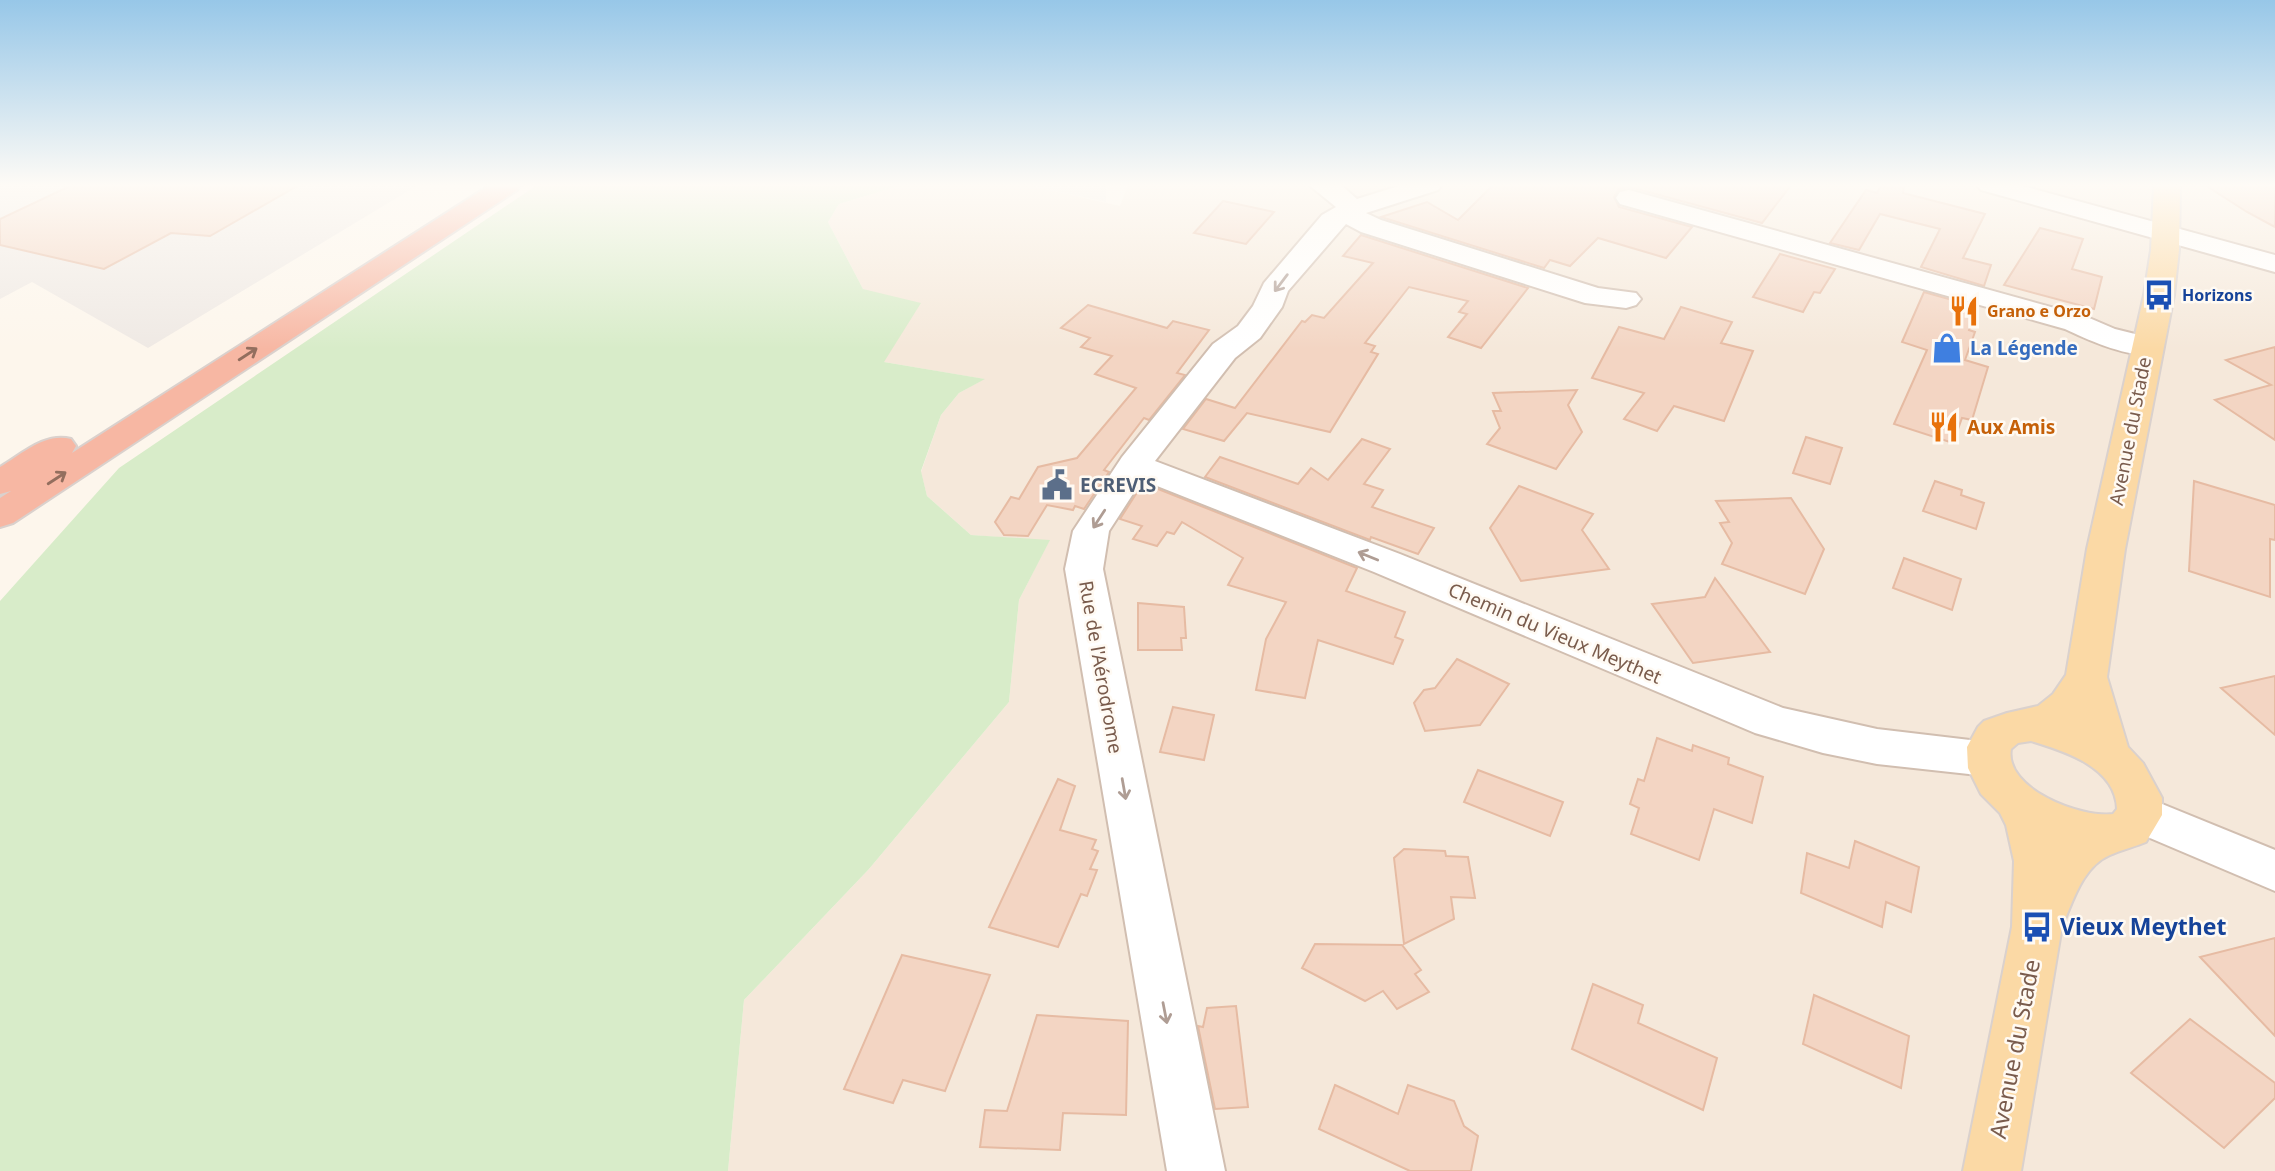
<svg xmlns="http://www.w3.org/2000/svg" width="2275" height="1171" font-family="'Noto Sans',sans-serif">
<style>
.residential{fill:#f5e8da}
.industrial{fill:#efe9e4}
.green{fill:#d8ecc9}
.building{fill:#f3d5c3;stroke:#e6bba3;stroke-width:2}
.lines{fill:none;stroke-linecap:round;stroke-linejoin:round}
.minor-casing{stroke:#d1beb0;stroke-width:4}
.major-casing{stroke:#dad1cd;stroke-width:4}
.highway-casing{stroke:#dad1cd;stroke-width:4}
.minor{fill:#fff;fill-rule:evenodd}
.major{fill:#fbd9a5;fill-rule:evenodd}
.highway{fill:#f7b7a3;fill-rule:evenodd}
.oneway{stroke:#af9d94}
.oneway2{stroke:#936e5e}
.labels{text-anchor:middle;stroke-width:5;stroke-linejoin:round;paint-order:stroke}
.far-transit-label{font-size:16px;font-weight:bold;fill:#164399;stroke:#fffaf3;text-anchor:start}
.far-food-label{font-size:16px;font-weight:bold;fill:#c56008;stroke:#fffaf3;text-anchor:start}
.shop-label{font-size:19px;font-weight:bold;fill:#366cbe;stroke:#fffaf3;text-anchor:start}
.food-label{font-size:19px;font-weight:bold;fill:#c56008;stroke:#fffaf3;text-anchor:start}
.street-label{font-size:19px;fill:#7a5c4d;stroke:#fffaf3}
.service-label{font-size:19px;font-weight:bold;fill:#4e5e75;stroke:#fffaf3;text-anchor:start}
.near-transit-label{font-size:23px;font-weight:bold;fill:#164399;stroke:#fffaf3;text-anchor:start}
.near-street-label{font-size:23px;fill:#7a5c4d;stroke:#fffaf3}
</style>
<rect width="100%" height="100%" fill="#fdf6ec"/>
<path class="residential" d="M 902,185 L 1027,185 L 1120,206 L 1128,185 L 2275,185 L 2275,1171 L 728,1171 L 744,1000 L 869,869 L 1009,702 L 1019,600 L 1049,541 L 971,535 L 927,496 L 921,472 L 941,415 L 959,393 L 984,379 L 884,362 L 863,289 L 828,222 L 839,204 Z"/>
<g class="industrial">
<path d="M 0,185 L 418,185 L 148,348 L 32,282 L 0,299 Z"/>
<path d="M 1027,185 L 1106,185 L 1106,202 Z"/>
</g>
<path class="green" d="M 537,185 L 902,185 L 839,204 L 828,222 L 863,289 L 921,303 L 884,362 L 985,379 L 959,393 L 941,415 L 921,471 L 927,496 L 971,535 L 1050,540 L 1019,600 L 1009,702 L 869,869 L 744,1000 L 728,1171 L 0,1171 L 0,601 L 119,468 Z"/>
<g class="building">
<path d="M 72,185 L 299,185 L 210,236 L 171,233 L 104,269 L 0,245 L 0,219 Z"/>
<path d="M 1493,185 L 1791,185 L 1762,223 L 1630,187 L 1619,189 L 1614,197 L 1619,207 L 1692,227 L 1666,258 L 1598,238 L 1570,266 L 1550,260 L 1544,268 L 1381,217 L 1427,202 L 1458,220 Z"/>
<path d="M 1881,185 L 1904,185 L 1903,193 L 1985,214 L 1963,258 L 1991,265 L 1984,286 L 1921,267 L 1940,229 L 1880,214 L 1859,250 L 1830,243 L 1866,190 L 1877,193 Z"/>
<path d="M 2205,185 L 2275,185 L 2275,227 L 2247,212 Z"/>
<path d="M 1223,201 L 1274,212 L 1246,244 L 1194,233 Z"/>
<path d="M 2040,228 L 2083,239 L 2072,269 L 2102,277 L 2094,309 L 2004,285 Z"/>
<path d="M 1361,235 L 1528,288 L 1481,348 L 1448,337 L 1467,314 L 1459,312 L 1468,301 L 1409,287 L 1365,343 L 1375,346 L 1371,352 L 1378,354 L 1330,432 L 1247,413 L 1224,441 L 1183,429 L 1206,399 L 1235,408 L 1302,321 L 1305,322 L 1312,315 L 1324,318 L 1373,263 L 1343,256 Z"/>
<path d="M 1780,254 L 1835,269 L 1820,293 L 1814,292 L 1803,312 L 1753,297 Z"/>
<path d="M 1924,292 L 1977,307 L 1969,330 L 1975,332 L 1965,360 L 1988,367 L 1972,420 L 1962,418 L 1953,443 L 1894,424 L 1927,350 L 1902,342 Z"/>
<path d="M 1088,305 L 1167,328 L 1173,321 L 1209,330 L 1177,373 L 1185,375 L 1149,420 L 1144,418 L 1104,470 L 1109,472 L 1084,509 L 1075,506 L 1073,510 L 1047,505 L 1028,536 L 1004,535 L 995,522 L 1011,497 L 1019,499 L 1038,467 L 1077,458 L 1136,388 L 1095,374 L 1112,356 L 1081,347 L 1090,338 L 1061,328 Z"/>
<path d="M 1681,307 L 1732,322 L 1721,343 L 1753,351 L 1724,421 L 1674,406 L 1657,431 L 1624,419 L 1644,393 L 1592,378 L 1619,327 L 1664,339 Z"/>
<path d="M 2275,347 L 2275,440 L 2215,400 L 2271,385 L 2226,360 Z"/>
<path d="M 1577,390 L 1568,405 L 1582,432 L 1556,469 L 1487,444 L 1500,428 L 1493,411 L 1501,411 L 1493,393 Z"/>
<path d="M 1806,437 L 1842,448 L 1830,484 L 1793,473 Z"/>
<path d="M 1362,439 L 1390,449 L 1364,484 L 1383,490 L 1372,507 L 1434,528 L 1418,554 L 1371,537 L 1370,540 L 1205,477 L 1220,457 L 1298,484 L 1311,468 L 1328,480 Z"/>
<path d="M 1935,481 L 1962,490 L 1961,495 L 1984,503 L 1976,529 L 1923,511 Z"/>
<path d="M 2194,481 L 2275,505 L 2275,540 L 2270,539 L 2270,597 L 2189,571 Z"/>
<path d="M 1143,483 L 1357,568 L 1346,591 L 1405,612 L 1395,637 L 1403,640 L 1393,664 L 1318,640 L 1305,698 L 1256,690 L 1266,639 L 1286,602 L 1228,585 L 1243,558 L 1182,522 L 1174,534 L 1167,532 L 1157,546 L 1133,539 L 1142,526 L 1120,519 Z"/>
<path d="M 1519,486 L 1593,514 L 1582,530 L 1609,569 L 1521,581 L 1490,528 Z"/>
<path d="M 1791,498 L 1824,549 L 1805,594 L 1722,564 L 1732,543 L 1720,523 L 1729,522 L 1716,501 Z"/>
<path d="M 1904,558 L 1961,579 L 1952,610 L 1893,588 Z"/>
<path d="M 1715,578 L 1770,652 L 1693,663 L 1652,604 L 1705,597 Z"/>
<path d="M 1138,603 L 1184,607 L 1186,638 L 1181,638 L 1182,650 L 1138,650 Z"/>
<path d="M 1457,659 L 1509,684 L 1480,725 L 1425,731 L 1414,703 L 1424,690 L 1435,688 Z"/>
<path d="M 2275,676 L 2275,735 L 2221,688 Z"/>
<path d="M 1173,707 L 1214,715 L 1204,760 L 1160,752 Z"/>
<path d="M 1657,738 L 1692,751 L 1693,745 L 1729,758 L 1728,764 L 1763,777 L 1752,823 L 1714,809 L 1699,860 L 1631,834 L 1639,808 L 1630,804 L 1638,779 L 1644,781 Z"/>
<path d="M 1478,770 L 1563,802 L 1550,836 L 1464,802 Z"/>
<path d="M 1058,779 L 1075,786 L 1060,830 L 1096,840 L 1092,849 L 1098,851 L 1090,869 L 1097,870 L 1087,896 L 1081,894 L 1058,947 L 989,927 Z"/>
<path d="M 1855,841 L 1919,867 L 1911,912 L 1886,902 L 1882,927 L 1801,893 L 1807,853 L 1849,868 Z"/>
<path d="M 1404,849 L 1445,851 L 1446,856 L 1468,857 L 1475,898 L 1451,897 L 1454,919 L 1404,944 L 1394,858 Z"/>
<path d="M 2275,938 L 2275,1036 L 2200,957 Z"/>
<path d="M 1315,944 L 1402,945 L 1421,970 L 1415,974 L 1429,992 L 1397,1009 L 1383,991 L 1365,1001 L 1302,968 Z"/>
<path d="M 902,955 L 990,975 L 945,1091 L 903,1080 L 893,1103 L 844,1089 Z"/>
<path d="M 1593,984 L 1643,1005 L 1638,1023 L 1717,1058 L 1703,1110 L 1572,1049 Z"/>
<path d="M 1814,995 L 1909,1036 L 1901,1088 L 1803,1044 Z"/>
<path d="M 1236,1006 L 1248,1107 L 1215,1109 L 1198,1026 L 1203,1027 L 1207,1008 Z"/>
<path d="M 1037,1015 L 1128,1021 L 1126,1115 L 1063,1113 L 1060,1150 L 980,1147 L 985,1110 L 1007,1111 Z"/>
<path d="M 2190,1019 L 2275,1083 L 2275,1098 L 2224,1148 L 2131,1073 Z"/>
<path d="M 1335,1085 L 1398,1114 L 1408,1085 L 1454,1101 L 1464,1126 L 1478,1136 L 1471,1171 L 1410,1171 L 1319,1129 Z"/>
</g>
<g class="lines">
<g class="minor-casing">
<g id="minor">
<path d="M 1309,185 L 1341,185 L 1357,199 L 1402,185 L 1442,185 L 1438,190 L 1366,213 L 1381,220 L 1598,288 L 1636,293 L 1641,299 L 1636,305 L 1626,308 L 1585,303 L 1361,232 L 1346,224 L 1288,291 L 1282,307 L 1260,338 L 1235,358 L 1155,461 L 1400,554 L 1783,708 L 1877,729 L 1987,742 L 2003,747 L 2009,759 L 2003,771 L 1987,776 L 1877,764 L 1823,753 L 1755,733 L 1374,572 L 1142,480 L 1109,531 L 1103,569 L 1225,1171 L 1167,1171 L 1065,569 L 1073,531 L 1122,457 L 1213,344 L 1238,326 L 1253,306 L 1264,283 L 1322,215 L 1336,207 Z"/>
<path d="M 1977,185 L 2019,185 L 2275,255 L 2275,272 L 1981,190 Z"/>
<path d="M 1629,190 L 2087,317 L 2115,329 L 2159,340 L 2163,347 L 2159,354 C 2133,360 2090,341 2065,329 L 1620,204 L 1616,198 L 1620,192 Z"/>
<path d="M 2140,795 L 2275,850 L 2275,891 L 2124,827 L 2117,814 L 2124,801 Z"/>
</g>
</g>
<g class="major-casing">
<path id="major" d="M 2154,185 L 2180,185 L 2179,250 L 2174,295 L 2125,549 L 2107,677 L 2128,747 L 2143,763 L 2162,798 L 2162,815 L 2146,842 C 2134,847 2121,850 2110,855 C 2082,867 2073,902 2062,926 L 2021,1171 L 1963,1171 L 2012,927 L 2014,861 L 2006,825 L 2000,813 L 1981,794 L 1968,768 L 1967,747 L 1978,727 L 1984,721 L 2007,713 L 2038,706 L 2053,694 L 2066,675 L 2087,549 L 2144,295 L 2151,250 ZM 2031,741 C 2064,751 2116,767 2117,809 L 2113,814 C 2081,818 2004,789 2011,749 L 2018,743 Z"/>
</g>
<g class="highway-casing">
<path id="highway" d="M 490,185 L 521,185 L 517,190 L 13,523 L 0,527 L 0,498 L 11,491 L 0,494 L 0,467 C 22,454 45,432 71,439 L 76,446 L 72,453 Z"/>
</g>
<use href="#minor" class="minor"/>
<use href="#major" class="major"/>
<use href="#highway" class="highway"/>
</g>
<defs><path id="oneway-shaft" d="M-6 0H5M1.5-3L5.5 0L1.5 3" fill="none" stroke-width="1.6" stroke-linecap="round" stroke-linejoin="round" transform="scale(1.75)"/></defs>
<g class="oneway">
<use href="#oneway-shaft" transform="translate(1281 283) rotate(127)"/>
<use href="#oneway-shaft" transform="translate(1099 519) rotate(123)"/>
<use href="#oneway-shaft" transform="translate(1368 556) rotate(-158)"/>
<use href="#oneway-shaft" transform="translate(1124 789) rotate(80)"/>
<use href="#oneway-shaft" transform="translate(1165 1013) rotate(79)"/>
</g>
<g class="oneway2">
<use href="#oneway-shaft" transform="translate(248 354) rotate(-33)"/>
<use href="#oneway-shaft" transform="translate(57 478) rotate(-33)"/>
</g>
<linearGradient id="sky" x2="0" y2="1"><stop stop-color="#97c7e8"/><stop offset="0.53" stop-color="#fefbf6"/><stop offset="1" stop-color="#fefbf6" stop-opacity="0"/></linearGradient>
<rect width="2275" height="349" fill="url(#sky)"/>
<defs>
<g id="bus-bare" transform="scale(2.415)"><path d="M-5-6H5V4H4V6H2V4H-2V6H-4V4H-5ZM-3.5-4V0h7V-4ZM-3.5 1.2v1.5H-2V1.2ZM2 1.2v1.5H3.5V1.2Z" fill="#1a4fb4" stroke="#fffaf3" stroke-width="2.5" paint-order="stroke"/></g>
<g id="restaurant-bare" transform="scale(2.415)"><path d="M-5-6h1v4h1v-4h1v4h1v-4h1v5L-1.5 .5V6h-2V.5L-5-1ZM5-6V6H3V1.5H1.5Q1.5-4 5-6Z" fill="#e8710a" stroke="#fffaf3" stroke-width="2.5" paint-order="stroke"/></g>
<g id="shop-bare" transform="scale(2.415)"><path d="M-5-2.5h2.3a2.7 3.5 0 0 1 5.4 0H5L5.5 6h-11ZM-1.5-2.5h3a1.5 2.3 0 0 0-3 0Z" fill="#3f7fe0" stroke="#fffaf3" stroke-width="2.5" paint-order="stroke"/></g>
<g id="civic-bare" transform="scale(2.415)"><path d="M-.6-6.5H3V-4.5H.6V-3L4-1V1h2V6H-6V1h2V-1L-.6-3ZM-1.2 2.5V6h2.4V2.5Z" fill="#5c6f8a" stroke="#fffaf3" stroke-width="2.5" paint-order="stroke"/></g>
</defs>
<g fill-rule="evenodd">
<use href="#bus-bare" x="2159" y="295"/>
<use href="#restaurant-bare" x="1964" y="311"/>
<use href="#shop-bare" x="1947" y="348"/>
<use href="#restaurant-bare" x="1944" y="427"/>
<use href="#civic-bare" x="1057" y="485"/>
<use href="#bus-bare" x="2037" y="927"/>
</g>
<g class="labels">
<g class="far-transit-label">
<text x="2182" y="301">Horizons</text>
</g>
<g class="far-food-label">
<text x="1987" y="317">Grano e Orzo</text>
</g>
<g class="shop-label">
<text x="1970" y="355">La Légende</text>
</g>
<g class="food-label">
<text x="1967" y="434">Aux Amis</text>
</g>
<g class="street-label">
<text transform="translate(2130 431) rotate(-79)" y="7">Avenue du Stade</text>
<text transform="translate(1555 633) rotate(23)" y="7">Chemin du Vieux Meythet</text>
<text transform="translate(1101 667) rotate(80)" y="7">Rue de l'Aérodrome</text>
</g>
<g class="service-label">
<text x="1080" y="492">ECREVIS</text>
</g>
<g class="near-transit-label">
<text x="2060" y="935">Vieux Meythet</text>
</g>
<g class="near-street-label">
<text transform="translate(2015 1049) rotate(-79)" y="8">Avenue du Stade</text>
</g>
</g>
</svg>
